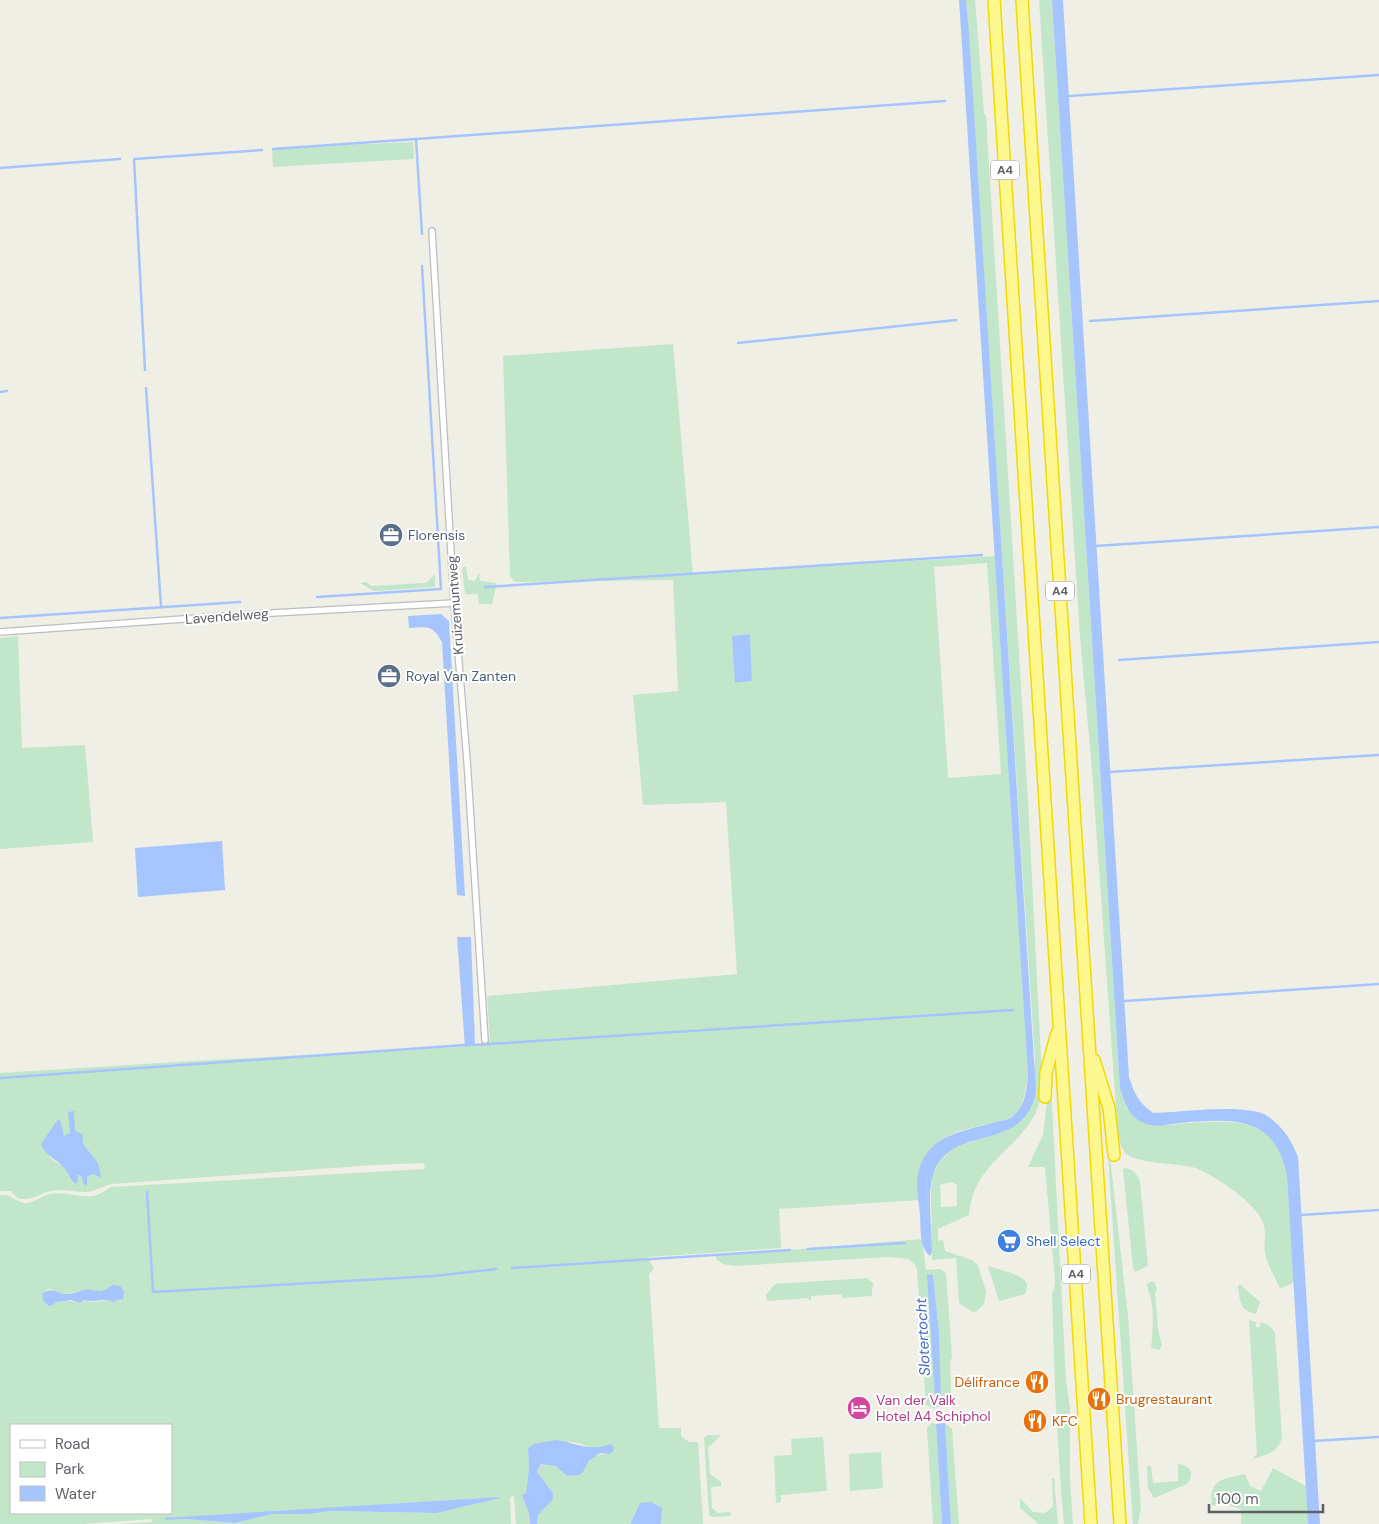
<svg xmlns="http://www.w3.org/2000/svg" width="1379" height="1524" font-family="'DM Sans',sans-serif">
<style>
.green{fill:#c2e6c9;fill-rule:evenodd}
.water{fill:#a6c5fe}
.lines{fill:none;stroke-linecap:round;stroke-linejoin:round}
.stream{stroke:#a6c5fe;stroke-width:2.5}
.street-casing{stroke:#bcbdc3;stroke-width:8}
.highway-casing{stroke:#f2d902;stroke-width:14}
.street{stroke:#fff;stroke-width:5.5}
.highway{stroke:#fcf78f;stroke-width:11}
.labels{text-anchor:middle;stroke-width:4;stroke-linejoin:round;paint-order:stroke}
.shield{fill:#fff;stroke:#8e8f93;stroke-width:1}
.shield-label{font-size:12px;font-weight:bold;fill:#5d5f65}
.service-label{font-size:14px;fill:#4e5e75;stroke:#fff;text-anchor:start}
.street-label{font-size:14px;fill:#5d5f65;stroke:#fff}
.shop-label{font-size:14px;fill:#366cbe;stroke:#fff;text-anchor:start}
.food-label{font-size:14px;fill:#c56008;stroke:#fff;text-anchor:start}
.hotel-label{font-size:14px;fill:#b23c85;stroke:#fff;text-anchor:start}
.water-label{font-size:15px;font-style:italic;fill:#476ac3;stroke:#fff}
</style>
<rect width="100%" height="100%" fill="#efefe5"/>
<g class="green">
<path d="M 966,0 L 975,0 L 984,113 L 986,116 L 1028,800 L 1042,1078 C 1041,1090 1041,1104 1034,1116 C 1013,1153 973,1165 969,1215 L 938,1229 L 938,1241 L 943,1240 L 945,1251 L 972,1260 L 978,1265 L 986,1291 L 984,1304 L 976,1312 L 973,1312 L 959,1303 L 956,1258 L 932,1260 L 931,1192 L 932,1177 L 936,1168 L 941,1160 L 954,1147 L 1006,1131 L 1023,1120 L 1035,1061 ZM 952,1182 L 957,1185 L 957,1206 L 941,1207 L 940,1185 Z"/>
<path d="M 1039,0 L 1052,0 L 1120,1088 L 1127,1108 C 1136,1113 1157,1125 1166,1125 C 1173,1125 1181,1123 1189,1123 C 1238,1120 1276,1117 1287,1176 L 1294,1282 L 1280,1289 C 1276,1278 1269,1268 1266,1257 C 1261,1238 1272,1230 1255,1210 C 1244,1196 1209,1171 1192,1167 C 1175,1163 1141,1164 1128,1155 C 1122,1151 1120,1142 1118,1135 L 1092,770 L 1080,636 Z"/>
<path d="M 413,142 L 414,159 L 273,167 L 272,148 Z"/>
<path d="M 673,344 L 693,574 L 995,556 L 1028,1076 C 1022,1131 1001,1118 959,1131 C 954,1133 946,1136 942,1140 C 937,1145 934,1154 930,1160 C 920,1178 918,1179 919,1200 L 779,1209 L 781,1248 L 648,1257 L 654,1269 L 649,1274 L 659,1428 L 681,1428 L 681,1436 L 689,1442 L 698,1442 L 703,1524 L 661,1524 L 662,1523 L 640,1503 L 630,1524 L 537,1524 L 538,1515 L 553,1493 L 537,1472 L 542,1464 L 556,1466 L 567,1476 L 583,1472 C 589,1460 594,1453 609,1454 L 611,1445 C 588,1453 586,1441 568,1442 C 554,1443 541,1446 528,1448 L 529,1468 L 526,1493 L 522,1495 L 529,1513 L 530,1524 L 516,1524 L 514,1496 L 510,1497 L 511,1524 L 120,1524 L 152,1522 L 152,1519 L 82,1524 L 0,1524 L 0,1195 C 12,1193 14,1202 25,1203 C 34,1203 42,1196 50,1194 C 66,1191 82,1199 97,1195 C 102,1193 106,1190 111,1187 L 425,1169 L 424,1163 L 373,1165 L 112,1184 C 103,1186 96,1191 86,1192 C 74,1192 62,1188 50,1191 C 41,1193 33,1200 23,1199 C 17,1199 14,1195 11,1191 L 0,1191 L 0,1073 L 193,1061 L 475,1046 L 490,1041 L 487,996 L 737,974 L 726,802 L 643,805 L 633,695 L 678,691 L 673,580 L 515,582 L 510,576 L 503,356 ZM 987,563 L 1001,774 L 948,778 L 934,567 ZM 750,634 L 752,681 L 736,683 L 732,636 ZM 64,1136 L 100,1178 L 93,1174 L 87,1177 L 86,1180 L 77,1174 L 70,1179 L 65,1168 L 49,1157 ZM 48,1289 C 54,1289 55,1292 60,1293 C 69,1296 76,1290 85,1290 C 94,1290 96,1293 106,1290 L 123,1299 L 91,1302 L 84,1300 L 80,1303 C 68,1299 55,1302 43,1300 L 42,1293 ZM 11,1425 L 171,1425 L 171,1513 L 11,1513 ZM 499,1497 L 499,1498 L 437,1513 L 331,1511 L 309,1514 L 273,1514 L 235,1523 L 186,1519 L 165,1520 L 164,1519 Z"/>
<path d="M 462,567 L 466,567 L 468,580 L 475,581 L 479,573 L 480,581 L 497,583 L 492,604 L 479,604 L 478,594 L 465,594 Z"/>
<path d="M 435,574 L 435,587 L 374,591 L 360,583 L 366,582 L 371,586 L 426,583 Z"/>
<path d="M 18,636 L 22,748 L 85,745 L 93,842 L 0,849 L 0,638 Z"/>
<path d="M 1049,1086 L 1051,1087 L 1066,1380 L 1070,1408 L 1070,1482 L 1073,1524 L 1064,1524 L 1061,1491 L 1055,1390 L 1052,1293 L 1054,1290 L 1055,1281 L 1045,1167 L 1028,1167 L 1043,1135 Z"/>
<path d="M 1108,1155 L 1110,1157 L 1128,1316 L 1141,1508 L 1138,1524 L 1133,1524 Z"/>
<path d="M 1124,1168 C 1133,1169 1137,1173 1140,1182 L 1148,1266 L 1135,1272 L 1133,1268 L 1123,1170 Z"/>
<path d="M 922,1239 L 926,1270 L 940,1269 L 946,1273 L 952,1357 L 950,1363 L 951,1397 L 946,1406 L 932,1408 L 926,1405 L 917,1269 L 915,1265 L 909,1259 L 889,1257 L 734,1266 L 723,1264 L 716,1259 L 716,1256 ZM 931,1274 L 933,1275 L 939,1332 L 940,1398 Z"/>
<path d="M 988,1266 C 997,1269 1021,1274 1026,1282 C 1028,1287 1026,1290 1025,1294 L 999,1301 Z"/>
<path d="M 867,1278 L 874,1284 L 872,1288 L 872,1296 L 842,1298 L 841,1294 L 811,1296 L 811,1300 L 809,1300 L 808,1298 L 767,1301 L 766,1295 L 775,1284 Z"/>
<path d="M 1152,1281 L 1155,1283 L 1157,1289 L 1155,1293 L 1158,1330 L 1162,1345 L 1159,1350 L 1151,1348 C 1153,1332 1154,1315 1151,1299 C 1150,1294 1147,1290 1147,1284 Z"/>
<path d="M 1238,1285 L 1241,1285 L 1260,1302 L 1256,1314 C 1239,1310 1240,1301 1238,1285 Z"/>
<path d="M 1249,1320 L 1256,1322 L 1256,1327 L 1260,1327 L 1261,1322 L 1270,1326 L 1275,1333 L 1282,1437 C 1278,1453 1266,1455 1253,1459 L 1257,1453 Z"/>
<path d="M 932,1423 L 936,1424 L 942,1524 L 933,1524 L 927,1428 Z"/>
<path d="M 945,1423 L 952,1429 L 959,1524 L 951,1524 Z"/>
<path d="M 707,1435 L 721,1435 L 708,1448 L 710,1474 L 721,1482 L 721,1486 L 711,1487 L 712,1508 L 718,1513 L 730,1512 L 731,1516 L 712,1517 L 709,1515 L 704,1438 Z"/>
<path d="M 823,1437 L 827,1491 L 781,1495 L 781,1502 L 776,1503 L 774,1456 L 792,1455 L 791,1439 Z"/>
<path d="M 881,1452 L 883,1488 L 850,1491 L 849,1454 Z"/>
<path d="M 1178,1464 C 1191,1465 1195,1474 1187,1484 L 1154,1498 L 1148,1488 L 1147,1466 L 1151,1466 L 1153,1483 L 1178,1481 Z"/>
<path d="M 1273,1468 L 1306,1486 L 1308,1524 L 1241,1524 L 1241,1509 L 1220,1503 L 1212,1506 C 1208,1479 1223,1479 1245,1474 L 1250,1486 L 1261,1491 Z"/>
<path d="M 1054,1478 L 1058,1524 L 1039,1524 L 1020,1508 L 1020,1498 L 1033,1512 L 1045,1513 L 1053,1507 L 1052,1479 Z"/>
</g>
<g class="water">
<path d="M 959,0 L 966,0 L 969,33 L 1036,1092 C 1023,1156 951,1121 933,1175 C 927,1193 932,1231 932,1252 L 930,1256 C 919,1247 921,1229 920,1216 C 919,1202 915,1184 919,1170 C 928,1134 967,1130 997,1122 C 1004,1120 1009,1120 1014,1115 C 1025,1105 1027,1090 1028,1076 Z"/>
<path d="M 1052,0 L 1063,0 L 1129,1077 C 1134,1093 1139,1103 1153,1113 C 1180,1113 1248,1102 1269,1117 C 1283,1127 1292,1141 1298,1157 L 1320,1524 L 1308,1524 L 1287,1176 C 1275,1114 1231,1119 1180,1123 C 1169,1124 1157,1128 1146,1124 C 1129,1118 1125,1103 1120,1088 Z"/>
<path d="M 441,614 L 449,621 L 465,896 L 457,895 L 442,642 C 432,624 428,627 409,628 L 408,616 Z"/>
<path d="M 750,634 L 752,681 L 735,683 L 732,636 Z"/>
<path d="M 222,841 L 225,890 L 138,897 L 135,848 Z"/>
<path d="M 457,937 L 471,937 L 475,1046 L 465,1047 Z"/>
<path d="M 74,1111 L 75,1131 L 82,1134 L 83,1144 L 98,1163 L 101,1178 L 93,1174 L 87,1177 L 87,1185 L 84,1185 L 82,1177 L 77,1174 L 78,1181 L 76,1184 C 67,1177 70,1174 64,1168 C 56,1158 46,1157 41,1144 L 56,1122 L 60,1119 L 64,1136 L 70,1133 L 68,1112 Z"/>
<path d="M 931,1274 L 933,1275 L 939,1332 L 941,1398 L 935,1399 L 927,1275 Z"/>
<path d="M 113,1285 L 120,1286 L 124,1291 L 123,1300 L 120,1299 L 113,1302 C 105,1298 94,1303 84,1300 L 80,1303 L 71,1300 L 56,1302 L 53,1305 L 49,1306 L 43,1300 L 42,1293 C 54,1286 56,1294 68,1294 C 73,1294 78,1291 83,1290 C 98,1288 97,1296 113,1285 Z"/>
<path d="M 945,1423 L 951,1524 L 942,1524 L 936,1424 Z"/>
<path d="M 556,1440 C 576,1443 591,1452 611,1444 L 614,1447 L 613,1452 L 609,1454 L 600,1453 L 589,1461 L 583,1472 L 579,1475 L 567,1476 L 556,1466 L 541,1464 L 537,1472 L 553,1493 L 553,1499 L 538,1515 L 537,1524 L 530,1524 L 529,1513 L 522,1495 L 526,1493 L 529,1468 L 528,1448 L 534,1444 Z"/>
<path d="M 499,1497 L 500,1498 L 437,1513 L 331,1511 L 309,1514 L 273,1514 L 235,1523 L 186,1519 L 165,1520 L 164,1518 Z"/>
<path d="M 651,1502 L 662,1508 L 661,1524 L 630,1524 L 640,1503 Z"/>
</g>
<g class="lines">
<g class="stream">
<path d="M 1069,96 L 1379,75"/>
<path d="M 273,149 L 416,139"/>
<path d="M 0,168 L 120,159"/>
<path d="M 422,234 L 416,139 L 945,101"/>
<path d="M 1090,321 L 1379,301"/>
<path d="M 738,343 L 956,320"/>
<path d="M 145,370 L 134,159 L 262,150"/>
<path d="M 146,388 L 161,606"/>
<path d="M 0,392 L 7,391"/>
<path d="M 1096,546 L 1379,527"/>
<path d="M 485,587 L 982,555"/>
<path d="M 317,597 L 441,589 L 422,266"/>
<path d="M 0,618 L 240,602"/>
<path d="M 1119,660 L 1379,642"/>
<path d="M 1109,772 L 1379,755"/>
<path d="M 1125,1001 L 1379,984"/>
<path d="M 475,1045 L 1013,1010"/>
<path d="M 0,1078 L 465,1045"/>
<path d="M 147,1192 L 153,1292 L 434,1276 L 496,1269"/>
<path d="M 1301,1215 L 1379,1210"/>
<path d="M 808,1249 L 905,1243"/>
<path d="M 512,1268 L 790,1250"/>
<path d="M 1313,1441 L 1379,1437"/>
</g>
<g class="street-casing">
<g id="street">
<path d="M 432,231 L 454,603 L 467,760 L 485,1040"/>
<path d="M 0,632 L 254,614 L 454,603"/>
</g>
</g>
<g class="highway-casing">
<g id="highway">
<path d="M 994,0 L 1091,1524"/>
<path d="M 1022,0 L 1120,1524"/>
<path d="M 1094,1060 L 1109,1108 L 1114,1155"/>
<path d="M 1045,1097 L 1046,1073 L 1057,1033"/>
</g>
</g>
<use href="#street" class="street"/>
<use href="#highway" class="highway"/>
</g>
<defs>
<g id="office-disc" transform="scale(1.25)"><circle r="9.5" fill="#5c6f8a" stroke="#fff"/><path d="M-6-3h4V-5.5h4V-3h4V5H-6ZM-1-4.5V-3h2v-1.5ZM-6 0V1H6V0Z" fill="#fff"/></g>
<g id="supermarket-disc" transform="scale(1.25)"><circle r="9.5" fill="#3f7fe0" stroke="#fff"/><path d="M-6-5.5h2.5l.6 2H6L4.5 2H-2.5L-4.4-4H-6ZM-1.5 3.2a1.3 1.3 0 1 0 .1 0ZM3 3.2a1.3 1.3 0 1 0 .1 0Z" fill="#fff"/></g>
<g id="restaurant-disc" transform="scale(1.25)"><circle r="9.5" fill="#e8710a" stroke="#fff"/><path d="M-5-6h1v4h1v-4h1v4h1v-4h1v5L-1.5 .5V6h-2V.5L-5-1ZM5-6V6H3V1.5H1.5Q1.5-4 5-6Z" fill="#fff"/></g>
<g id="hotel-disc" transform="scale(1.25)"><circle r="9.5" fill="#d1479c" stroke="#fff"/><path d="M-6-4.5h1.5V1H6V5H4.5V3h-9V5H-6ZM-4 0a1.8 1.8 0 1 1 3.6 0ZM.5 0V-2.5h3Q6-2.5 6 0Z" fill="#fff"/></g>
</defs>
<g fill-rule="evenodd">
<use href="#office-disc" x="391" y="535"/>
<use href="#office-disc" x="389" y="676"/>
<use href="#supermarket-disc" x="1009" y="1241"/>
<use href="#restaurant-disc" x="1037" y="1382"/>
<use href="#restaurant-disc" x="1099" y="1399"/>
<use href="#hotel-disc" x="859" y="1408"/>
<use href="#restaurant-disc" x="1035" y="1421"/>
</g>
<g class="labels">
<g class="shield">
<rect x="991" y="160.5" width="28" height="19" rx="4"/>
<rect x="1046" y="581.5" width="28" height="19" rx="4"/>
<rect x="1062" y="1264.5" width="28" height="19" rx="4"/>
</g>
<g class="shield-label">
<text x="1005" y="174">A4</text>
<text x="1060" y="595">A4</text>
<text x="1076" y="1278">A4</text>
</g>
<g class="service-label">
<text x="408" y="540">Florensis</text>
<text x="406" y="681">Royal Van Zanten</text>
</g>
<g class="street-label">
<text transform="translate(455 605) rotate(-94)" y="5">Kruizemuntweg</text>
<text transform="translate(227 616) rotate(-4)" y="5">Lavendelweg</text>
</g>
<g class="shop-label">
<text x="1026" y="1246">Shell Select</text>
</g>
<g class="food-label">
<text x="1020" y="1387" text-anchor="end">Délifrance</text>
<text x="1116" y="1404">Brugrestaurant</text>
<text x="1052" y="1426">KFC</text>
</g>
<g class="hotel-label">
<text x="876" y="1405">Van der Valk<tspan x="876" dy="16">Hotel A4 Schiphol</tspan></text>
</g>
<g class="water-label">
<text transform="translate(923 1337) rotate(-93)" y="5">Slotertocht</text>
</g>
</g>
<rect x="10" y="1424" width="162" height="90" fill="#ffffff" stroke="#bebfc1"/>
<rect x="20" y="1440" width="25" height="8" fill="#ffffff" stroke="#bebfc1"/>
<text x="55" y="1449" font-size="15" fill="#5d5f65">Road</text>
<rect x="20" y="1462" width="25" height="15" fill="#c2e6c9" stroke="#bebfc1"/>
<text x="55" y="1474" font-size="15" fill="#5d5f65">Park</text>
<rect x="20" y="1486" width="25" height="15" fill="#a6c5fe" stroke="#bebfc1"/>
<text x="55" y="1499" font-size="15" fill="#5d5f65">Water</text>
<path d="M1209 1504v8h114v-8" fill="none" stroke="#5d5f65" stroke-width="2.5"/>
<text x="1216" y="1504" font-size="15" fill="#5d5f65" stroke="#ffffff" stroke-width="4" paint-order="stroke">100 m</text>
</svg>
